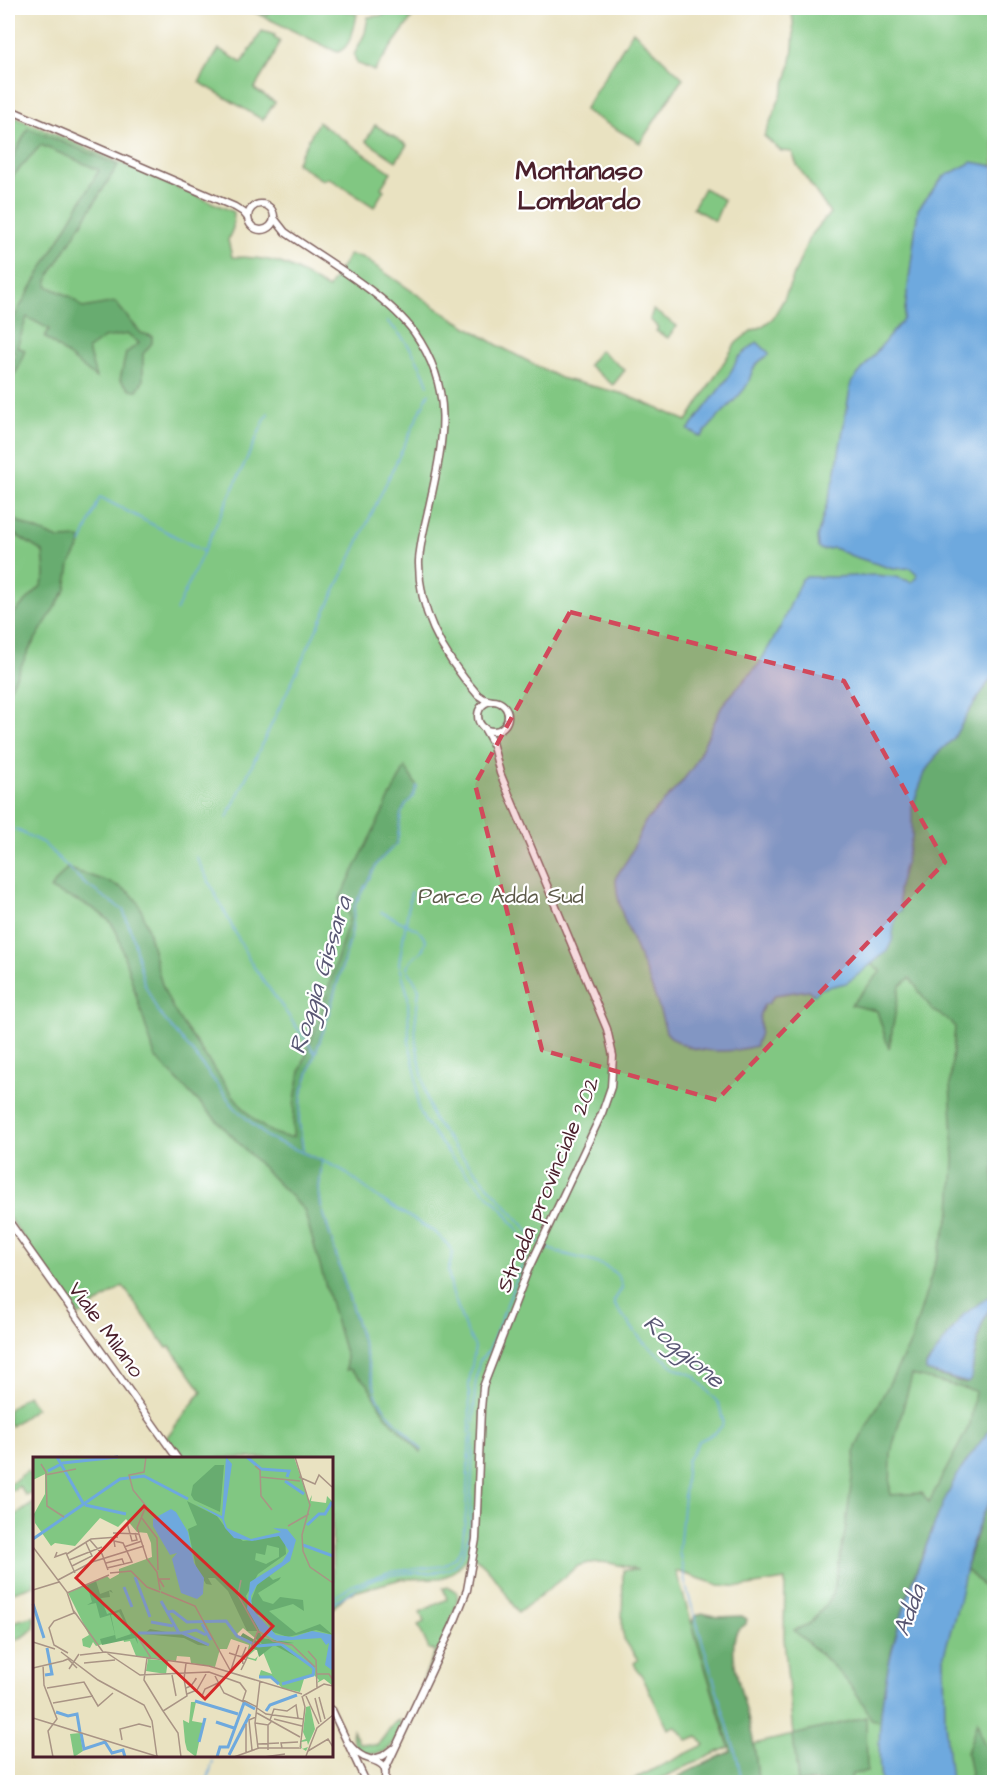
<svg xmlns="http://www.w3.org/2000/svg" width="1002" height="1790" font-family="'Architects Daughter',sans-serif">
<style>
.green{fill:#81c782;stroke:#667356;stroke-width:1.5}
.forest{fill:#68ac70;stroke:#59664e;stroke-width:1.5;fill-rule:evenodd}
.water{fill:#6ea9de;stroke:#5c6484;stroke-width:1.5}
.lines{fill:none;stroke-linecap:round;stroke-linejoin:round}
.stream{stroke:#6ea9de;stroke-width:1.5}
.minor-casing{stroke:#826360;stroke-width:9}
.minor{stroke:#fff;stroke-width:6}
.marked{fill:#d1495b;fill-opacity:0.2;stroke:#d1495b;stroke-width:4.5;stroke-dasharray:12 8;stroke-linejoin:round}
.labels{text-anchor:middle;stroke-width:4.5;stroke-linejoin:round;paint-order:stroke}
.park-label{font-size:22px;fill:#5d5a49;stroke:#fff}
.street-label{font-size:22px;fill:#4a1f2b;stroke:#fff}
.water-label{font-size:24px;font-style:italic;fill:#585673;stroke:#fff}
.quarter-label{font-size:26px;font-weight:bold;fill:#4a1f2b;stroke:#fff}
.inset-river{fill:none;stroke:#6ea9de;stroke-width:3}
.inset-road{fill:none;stroke:#a99485;stroke-width:1.5}
.view{fill:#d62828;fill-opacity:0.15;stroke:#d62828;stroke-width:3}
.inset-edge{fill:none;stroke:#4a1f2b;stroke-width:3}
</style>
<rect width="100%" height="100%" fill="#fff"/>
<filter id="ink" filterUnits="userSpaceOnUse"><feTurbulence type="fractalNoise" baseFrequency=".0167" numOctaves="2"/><feDisplacementMap in="SourceGraphic" scale="12" xChannelSelector="R" yChannelSelector="G"/><feConvolveMatrix kernelMatrix="1 2 1 2 8 2 1 2 1" color-interpolation-filters="sRGB"/></filter>
<filter id="wash" filterUnits="userSpaceOnUse"><feTurbulence type="fractalNoise" baseFrequency=".008" numOctaves="4" result="noise"/><feDisplacementMap in="SourceGraphic" scale="24" xChannelSelector="R" yChannelSelector="G"/><feGaussianBlur stdDeviation="1.35" result="paint"/><feColorMatrix in="noise" values="0 0 0 0 0 0 0 0 0 0 0 0 0 0 0 0 0 1.4 0 .05"/><feComposite in="paint" operator="in"/></filter>
<g filter="url(#wash)">
<rect width="100%" height="100%" fill="#e9e2c1"/>
<g class="green">
<path d="M 276,8 L 311,8 L 316,10 C 334,4 343,11 357,14 C 355,26 350,50 337,52 L 254,12 L 255,10 L 267,15 L 271,10 L 274,11 Z"/>
<path d="M 391,8 L 396,8 L 412,18 L 374,71 L 357,63 L 354,55 L 365,33 L 368,17 L 384,15 Z"/>
<path d="M 791,8 L 994,8 L 994,1782 L 799,1782 L 796,1763 L 798,1782 L 758,1782 L 754,1744 L 793,1735 L 784,1638 L 785,1580 L 742,1587 L 719,1585 L 676,1571 L 729,1747 L 653,1782 L 628,1782 L 704,1745 L 698,1737 L 688,1741 L 675,1726 L 668,1729 L 640,1672 L 638,1672 L 634,1663 L 638,1660 L 624,1639 L 622,1629 L 623,1570 L 638,1570 C 616,1564 599,1558 578,1566 L 518,1613 C 507,1596 488,1561 470,1556 L 451,1574 L 441,1578 L 401,1579 L 347,1594 L 332,1609 L 332,1458 L 181,1458 L 166,1438 L 202,1391 L 170,1347 L 167,1348 L 123,1286 L 79,1316 L 8,1216 L 8,114 L 234,212 L 233,228 L 228,240 L 232,257 C 278,257 290,265 328,289 L 349,255 L 362,257 L 446,314 L 499,346 L 560,378 L 624,394 L 687,421 L 736,343 L 751,331 L 761,327 L 773,318 L 784,299 L 809,238 L 830,213 L 797,165 L 792,152 L 781,151 L 764,136 C 782,94 801,55 791,8 Z"/>
<path d="M 262,31 L 275,35 L 274,38 L 280,41 L 273,58 L 254,89 L 275,102 L 263,120 L 199,82 L 219,49 L 242,63 Z"/>
<path d="M 633,31 L 683,78 L 640,143 L 584,110 Z"/>
<path d="M 318,122 L 391,172 L 381,188 L 384,190 L 374,207 L 329,178 L 322,180 L 296,163 Z"/>
<path d="M 375,125 L 407,145 L 396,161 L 366,141 Z"/>
<path d="M 704,188 L 724,200 L 715,221 L 693,208 Z"/>
<path d="M 653,310 L 677,326 L 668,338 L 656,331 L 658,328 L 650,319 Z"/>
<path d="M 600,350 L 625,370 L 613,385 L 588,365 Z"/>
<path d="M 27,1395 L 36,1408 L 11,1426 L 8,1422 L 8,1410 Z"/>
<path d="M 27,1471 L 34,1477 L 34,1491 L 26,1496 L 19,1486 L 8,1493 L 8,1486 Z"/>
<path d="M 34,1503 L 34,1585 L 8,1594 L 8,1520 Z"/>
<path d="M 449,1587 L 457,1592 C 462,1605 431,1666 423,1680 L 435,1651 L 429,1649 L 418,1625 L 424,1622 L 420,1612 L 447,1599 L 443,1588 Z"/>
<path d="M 34,1616 L 34,1628 L 26,1635 L 8,1644 L 8,1623 Z"/>
<path d="M 399,1720 L 402,1725 L 394,1743 L 384,1753 L 383,1752 C 366,1758 349,1749 353,1730 L 359,1743 L 376,1745 C 386,1739 389,1724 399,1720 Z"/>
</g>
<g class="forest">
<path d="M 28,128 L 118,165 L 49,276 L 47,286 L 71,297 L 83,308 L 115,302 L 141,333 L 152,336 L 152,343 L 143,354 L 143,381 L 137,390 L 131,390 L 120,380 L 126,353 L 139,343 L 128,334 L 104,338 L 88,349 L 96,378 L 45,337 L 49,329 L 27,317 L 17,347 L 25,350 L 18,369 L 8,385 C 7,372 13,365 16,353 L 8,347 L 8,319 L 13,319 L 99,170 L 41,145 L 14,175 L 8,189 L 8,167 Z"/>
<path d="M 8,516 L 27,526 L 59,539 L 80,538 L 81,544 L 70,565 L 66,589 L 30,648 L 8,693 L 8,665 L 10,660 L 8,658 L 8,629 L 13,614 L 41,586 L 45,576 L 43,552 L 8,530 Z"/>
<path d="M 994,674 L 994,1293 L 954,1327 L 944,1344 L 926,1365 L 926,1371 L 965,1384 L 971,1379 C 976,1353 977,1324 994,1303 L 994,1425 L 955,1480 L 936,1520 L 910,1587 L 891,1652 L 881,1723 L 871,1719 C 855,1682 823,1657 794,1630 L 809,1624 L 826,1605 L 833,1594 L 845,1532 L 856,1447 L 911,1342 L 951,1211 L 954,1160 L 950,1084 L 955,1027 L 946,1018 L 933,1011 L 910,978 L 900,986 L 889,1049 L 877,1011 L 851,1005 L 881,971 L 871,964 L 877,957 L 887,951 L 896,913 L 901,911 L 898,890 L 912,807 L 926,770 L 939,752 L 953,739 L 968,713 ZM 912,1375 L 975,1391 L 970,1424 L 929,1502 L 922,1493 L 890,1495 L 891,1453 Z"/>
<path d="M 405,767 L 417,786 L 413,797 L 406,804 L 401,814 L 397,843 L 378,862 L 355,905 L 351,936 L 325,1026 L 303,1089 L 299,1120 L 303,1152 L 322,1161 L 319,1190 L 321,1205 L 364,1347 L 377,1397 L 387,1412 L 422,1450 L 421,1452 L 384,1414 L 367,1383 L 350,1369 L 346,1370 L 346,1357 L 304,1210 L 155,1057 L 117,933 C 107,909 73,900 50,889 L 67,868 C 85,875 122,883 134,897 C 147,910 155,966 163,987 C 173,1014 190,1034 206,1057 C 225,1083 256,1139 293,1137 L 294,1105 L 300,1072 L 321,1013 L 349,919 L 347,906 L 339,900 Z"/>
<path d="M 994,1494 L 994,1602 L 991,1607 L 994,1626 L 992,1625 C 987,1613 990,1607 987,1596 C 985,1586 973,1575 965,1570 L 982,1515 Z"/>
<path d="M 702,1613 L 718,1617 L 742,1616 L 747,1619 L 746,1624 C 745,1625 739,1629 738,1630 C 725,1648 745,1702 749,1722 C 754,1742 757,1762 758,1782 L 683,1782 L 679,1776 L 731,1751 L 692,1624 L 694,1617 Z"/>
<path d="M 866,1717 L 867,1772 L 852,1774 L 850,1782 L 798,1782 L 793,1735 Z"/>
<path d="M 977,1721 L 983,1742 L 994,1760 L 994,1782 L 969,1782 L 971,1773 L 967,1753 Z"/>
</g>
<g class="water">
<path d="M 972,162 L 994,166 L 994,674 L 968,713 L 953,739 L 939,752 L 926,770 L 912,807 L 912,837 L 898,890 L 901,911 L 896,913 L 892,941 L 887,951 L 854,978 L 846,983 L 820,989 L 814,995 L 808,990 L 775,995 L 768,1004 L 765,1004 C 755,1019 762,1019 760,1032 C 759,1038 756,1041 756,1046 C 730,1053 685,1056 666,1032 C 660,1009 652,987 643,966 C 632,936 616,910 616,877 L 629,857 L 645,822 L 680,784 L 693,767 L 723,704 L 759,664 L 781,626 L 801,580 L 805,577 L 835,577 L 875,575 L 896,577 L 912,582 L 917,578 L 917,574 L 910,568 L 893,569 L 852,556 L 834,548 L 822,550 L 818,548 L 817,537 L 835,476 L 851,383 L 904,318 L 918,209 L 943,177 Z"/>
<path d="M 757,342 L 769,353 L 769,355 C 744,369 756,377 742,392 C 729,407 714,420 701,437 L 688,430 L 727,379 L 738,358 Z"/>
<path d="M 994,1293 L 994,1303 C 977,1323 975,1353 971,1379 L 968,1383 L 926,1371 L 926,1366 L 963,1315 Z"/>
<path d="M 994,1425 L 994,1494 L 982,1515 L 969,1553 L 959,1601 L 944,1654 L 945,1722 L 951,1782 L 881,1782 C 872,1704 896,1624 924,1552 C 933,1528 942,1503 954,1481 C 965,1462 980,1442 994,1425 Z"/>
</g>
<g class="lines">
<g class="stream">
<path d="M 387,321 C 407,340 419,359 428,385"/>
<path d="M 81,544 L 100,497 L 203,551"/>
<path d="M 176,611 L 268,413"/>
<path d="M 227,818 L 429,393"/>
<path d="M 15,829 L 43,843 L 85,884 L 123,910 L 132,934 L 144,983 L 158,1012 L 190,1049 L 235,1108 L 267,1137 L 322,1161 L 319,1190 L 321,1205 L 364,1347 L 377,1397 L 387,1412 L 422,1450"/>
<path d="M 196,857 L 251,963 L 315,1053"/>
<path d="M 381,912 L 418,930 L 426,940 C 425,955 409,956 407,968 L 419,989 L 415,1025 L 416,1043 L 426,1096 L 433,1119 L 454,1147 L 539,1243"/>
<path d="M 303,1150 L 299,1120 L 303,1089 L 325,1026 L 351,936 L 355,905 L 378,862 L 397,843 L 401,814 L 406,804 L 413,797 L 417,786"/>
<path d="M 323,1161 L 342,1170 L 380,1199 L 436,1233 L 448,1245 L 453,1253 L 448,1271 L 452,1291 L 465,1328 L 475,1347 L 469,1383 L 470,1427 L 466,1512 L 462,1547 L 456,1557 L 443,1566 L 389,1572 L 353,1585 L 332,1599"/>
<path d="M 543,1246 C 563,1259 621,1258 622,1288 L 614,1301 L 614,1304 L 643,1342 L 677,1369 L 695,1376 L 719,1404 L 723,1420 L 722,1426 L 715,1433 L 699,1441 L 687,1461 L 679,1552 C 683,1565 683,1577 687,1590 L 737,1757 L 742,1782"/>
<path d="M 332,1604 C 349,1592 369,1579 390,1575 C 434,1567 462,1588 470,1526 L 475,1387 L 479,1362 L 489,1350 L 529,1248 L 528,1244 L 502,1209 L 452,1158 L 425,1122 L 418,1108 L 416,1075 L 409,1042 L 408,995 L 399,963 L 411,892"/>
<path d="M 207,1782 L 213,1761"/>
</g>
</g>
</g>
<g filter="url(#ink)">
<g class="lines">
<g class="minor-casing">
<g id="minor">
<path d="M 8,109 L 235,207 L 243,212 L 248,218"/>
<circle cx="261" cy="217" r="13"/>
<path d="M 274,218 L 285,232 C 325,260 386,294 414,332 C 456,391 443,443 429,507 C 425,525 420,543 419,561 C 418,613 444,657 478,695 L 484,699 L 492,701"/>
<circle cx="493" cy="716" r="15"/>
<path d="M 8,1220 L 177,1458"/>
<path d="M 332,1710 L 366,1782"/>
<path d="M 349,1744 C 353,1749 358,1754 364,1757 C 376,1762 390,1762 384,1782"/>
<path d="M 373,1759 L 383,1756 L 392,1749"/>
<path d="M 385,1770 L 454,1623 L 467,1590 L 476,1539 L 481,1409 L 483,1387 L 528,1270 L 602,1113 L 611,1087 L 613,1056 L 607,1029 L 500,773 L 492,742 L 484,728"/>
</g>
</g>
<use href="#minor" class="minor"/>
</g>
</g>
<path class="marked" d="M 570,612 L 844,681 L 945,862 L 717,1100 L 542,1050 L 475,784 Z"/>
<g class="labels">
<g class="park-label">
<text x="501" y="903">Parco Adda Sud</text>
</g>
<g class="street-label">
<text transform="translate(547 1184) rotate(-67)" y="8">Strada provinciale 202</text>
<text transform="translate(107 1329) rotate(54)" y="8">Viale Milano</text>
</g>
<g class="water-label">
<text transform="translate(320 975) rotate(-73)" y="8">Roggia Gissara</text>
<text transform="translate(684 1351) rotate(41)" y="8">Roggione</text>
<text transform="translate(909 1610) rotate(-70)" y="8">Adda</text>
</g>
<g class="quarter-label">
<text x="579" y="179">Montanaso<tspan x="579" dy="30">Lombardo</tspan></text>
</g>
</g>
<g transform="translate(33 1457)">
<rect width="300" height="300" fill="#e9e2c1"/>
<path d="M 0,0 L 261,0 L 276,44 L 279,38 L 278,44 L 293,46 L 294,39 L 300,45 L 300,229 L 291,222 L 284,226 L 286,223 L 281,218 L 271,222 L 267,235 L 249,231 L 238,219 L 226,219 L 228,213 L 239,217 L 230,195 L 232,188 L 220,184 L 222,181 L 210,171 L 203,178 L 218,186 L 217,192 L 222,193 L 214,200 L 222,202 L 225,199 L 223,204 L 213,201 L 216,188 L 198,182 L 194,192 L 187,192 L 182,210 L 158,206 L 157,200 L 144,199 L 143,204 L 103,199 L 97,184 L 91,185 L 90,181 L 63,189 L 60,185 L 57,191 L 50,189 L 49,182 L 56,178 L 35,136 L 74,119 L 77,122 L 86,117 L 86,112 L 119,100 L 118,86 L 114,76 L 104,75 L 93,62 L 85,70 L 67,61 L 42,89 L 22,86 L 18,89 L 2,66 L 1,57 L 12,37 L 12,17 L 0,23 ZM 115,202 L 135,204 L 133,217 L 113,214 ZM 158,245 L 163,245 L 159,264 L 170,266 L 163,300 L 154,293 L 152,285 L 150,263 L 156,266 ZM 277,249 L 282,272 L 275,288 L 274,284 L 268,285 L 269,292 L 275,290 L 273,294 L 268,291 L 267,284 L 273,282 L 270,275 L 273,250 ZM 47,276 L 50,294 L 41,300 L 37,277 Z" fill="#81c782"/>
<path d="M 182,8 L 191,8 L 187,55 L 161,43 L 158,38 L 160,28 ZM 154,44 L 184,59 L 192,70 L 210,84 L 246,79 L 252,83 L 253,97 L 225,117 L 213,139 L 229,181 L 261,186 L 249,187 L 265,201 L 241,188 L 226,200 L 224,193 L 217,192 L 219,186 L 207,180 L 210,176 L 230,188 L 222,181 L 225,174 L 214,174 L 195,134 L 182,121 L 175,121 L 179,128 L 173,127 L 163,110 L 155,72 L 164,68 ZM 234,88 L 246,91 L 246,100 L 233,107 L 222,103 L 223,96 L 232,98 ZM 249,109 L 236,119 L 240,123 L 248,120 L 246,123 L 225,136 L 230,144 L 240,147 L 247,140 L 270,143 L 271,154 L 260,147 L 236,154 L 263,176 L 287,167 L 300,178 L 283,173 L 255,180 L 240,175 L 230,159 L 222,157 L 218,144 L 224,128 L 229,121 ZM 63,124 L 67,137 L 78,133 L 80,136 L 76,134 L 77,140 L 68,141 L 74,157 L 88,152 L 97,173 L 103,177 L 105,187 L 102,181 L 69,188 L 67,182 L 82,178 L 77,158 L 67,161 L 63,146 L 54,148 L 59,145 L 54,128 ZM 86,155 L 98,177 L 83,182 L 78,158 ZM 126,144 L 144,175 L 176,189 L 165,188 L 151,181 L 111,177 L 117,172 L 145,177 Z" fill="#68ac70" fill-rule="evenodd"/>
<path d="M 193,0 L 199,7 L 191,62 L 194,71 L 218,82 L 248,75 L 240,71 L 254,72 L 263,83 L 257,104 L 224,128 L 218,139 L 219,152 L 243,178 L 260,180 L 279,174 L 300,178 L 300,214 L 292,208 L 296,186 L 293,188 L 288,181 L 244,184 L 227,174 L 214,152 L 217,125 L 249,105 L 256,94 L 246,79 L 219,84 L 201,81 L 192,71 L 189,62 L 163,47 L 189,59 ZM 138,52 L 143,55 L 155,75 L 161,106 L 171,121 L 170,137 L 164,142 L 148,136 L 139,102 L 144,96 L 137,98 L 120,69 L 120,62 Z" fill="#6ea9de"/>
<path class="inset-river" d="M 24,0 L 50,46M 214,0 L 228,12 L 256,14 L 254,20M 15,14 L 30,6 L 85,0M 252,24 L 271,37M 52,48 L 93,57M 274,68 L 286,57 L 292,57 L 299,45M 0,82 L 87,22 L 111,19 L 155,42M 270,88 L 300,99M 102,120 L 117,160M 91,130 L 99,150M 128,144 L 146,176M 0,147 L 11,181M 135,155 L 140,154 L 154,165 L 193,164 L 204,179 L 225,189 L 248,187 L 281,211M 118,165 L 140,169M 169,167 L 178,183M 105,176 L 149,176 L 176,188M 149,176 L 163,173 L 173,178M 12,218 L 19,217 L 14,191M 226,220 L 238,220 L 246,227M 249,227 L 280,218 L 281,211M 162,244 L 205,257M 233,254 L 237,248 L 264,238M 23,255 L 35,259 L 44,257 L 47,275M 183,265 L 201,271M 48,276 L 51,292 L 72,285 L 79,296 L 90,293 L 92,300M 166,285 L 172,261M 196,298 L 217,257M 184,300 L 187,290 L 195,290 L 211,246 L 222,252"/>
<path class="inset-road" d="M 262,0 L 277,48 L 269,78 L 270,94 L 277,110 L 300,126M 8,7 L 13,15 L 14,49 L 31,60M 222,9 L 227,13 L 228,39 L 239,53M 12,18 L 43,12M 227,20 L 267,24M 266,20 L 282,27 L 286,18 L 299,30M 108,60 L 124,81 L 125,113M 94,66 L 99,84 L 104,83 L 102,76M 255,69 L 276,57M 80,76 L 106,77 L 114,102 L 124,115 L 127,133M 106,76 L 104,71 L 113,49 L 100,33 L 96,18 L 111,15 L 113,0M 57,83 L 69,97 L 75,113M 0,90 L 34,135 L 41,156 L 43,157 L 40,153M 91,90 L 109,84M 24,95 L 22,100 L 33,96 L 42,116M 34,97 L 58,82 L 85,80M 36,103 L 69,90M 73,106 L 89,102 L 91,107M 39,109 L 59,99 L 53,86M 74,111 L 99,105 L 90,86 L 81,84 L 82,90M 77,116 L 98,114 L 114,130 L 127,135M 25,123 L 59,105 L 111,89M 208,123 L 205,138 L 225,174 L 240,184 L 259,188 L 282,210M 131,130 L 126,122 L 137,122M 0,133 L 26,125M 128,135 L 162,149 L 197,213M 34,136 L 76,118M 43,157 L 70,195M 103,177 L 118,201M 0,185 L 22,192M 275,194 L 283,203 L 284,231M 28,195 L 65,223 L 111,248 L 119,264 L 124,300M 35,196 L 21,188 L 16,171 L 21,164 L 41,156M 74,196 L 107,218 L 176,215 L 207,226 L 213,234 L 210,243 L 224,250M 196,196 L 209,200 L 213,190M 47,198 L 72,195 L 176,209 L 269,237M 114,201 L 111,223 L 130,254M 213,203 L 225,174M 30,204 L 35,202 L 44,211M 51,206 L 82,203M 10,208 L 11,228 L 24,262 L 15,274 L 20,300M 0,211 L 30,204M 36,212 L 46,197M 198,213 L 206,188M 208,213 L 213,203 L 209,200 L 210,207M 283,217 L 296,217 L 300,223M 139,218 L 143,239M 182,219 L 191,236 L 211,245M 14,231 L 51,225 L 65,249 L 80,236M 153,231 L 158,229 L 163,222 L 163,221 L 161,225M 154,237 L 164,233 L 173,217M 169,239 L 172,232 L 185,226M 270,239 L 291,227 L 300,229M 273,239 L 286,267M 286,240 L 292,262M 282,241 L 288,265M 20,246 L 60,239M 224,251 L 233,257 L 270,262M 224,256 L 267,280M 0,261 L 126,300M 241,262 L 269,269M 237,263 L 241,252 L 254,254 L 263,248 L 265,261M 222,266 L 235,268 L 239,264M 213,267 L 213,295M 235,268 L 235,293M 89,283 L 87,272 L 106,267 L 118,270M 225,287 L 246,286M 225,291 L 222,266 L 227,224M 249,291 L 248,286 L 265,285M 267,292 L 272,250 L 269,239M 219,293 L 216,263 L 223,260M 275,294 L 295,282 L 300,290M 273,299 L 284,271 L 300,258M 148,300 L 145,276 L 130,254 L 154,239 L 151,222 L 153,206M 201,300 L 226,291 L 266,291M 231,300 L 252,297"/>
<path class="view" d="M 111,49 L 240,169 L 172,242 L 43,121 Z"/>
<rect width="300" height="300" class="inset-edge"/>
</g>
<rect width="1002" height="1790" fill="none" stroke="#fff" stroke-width="30"/>
</svg>
